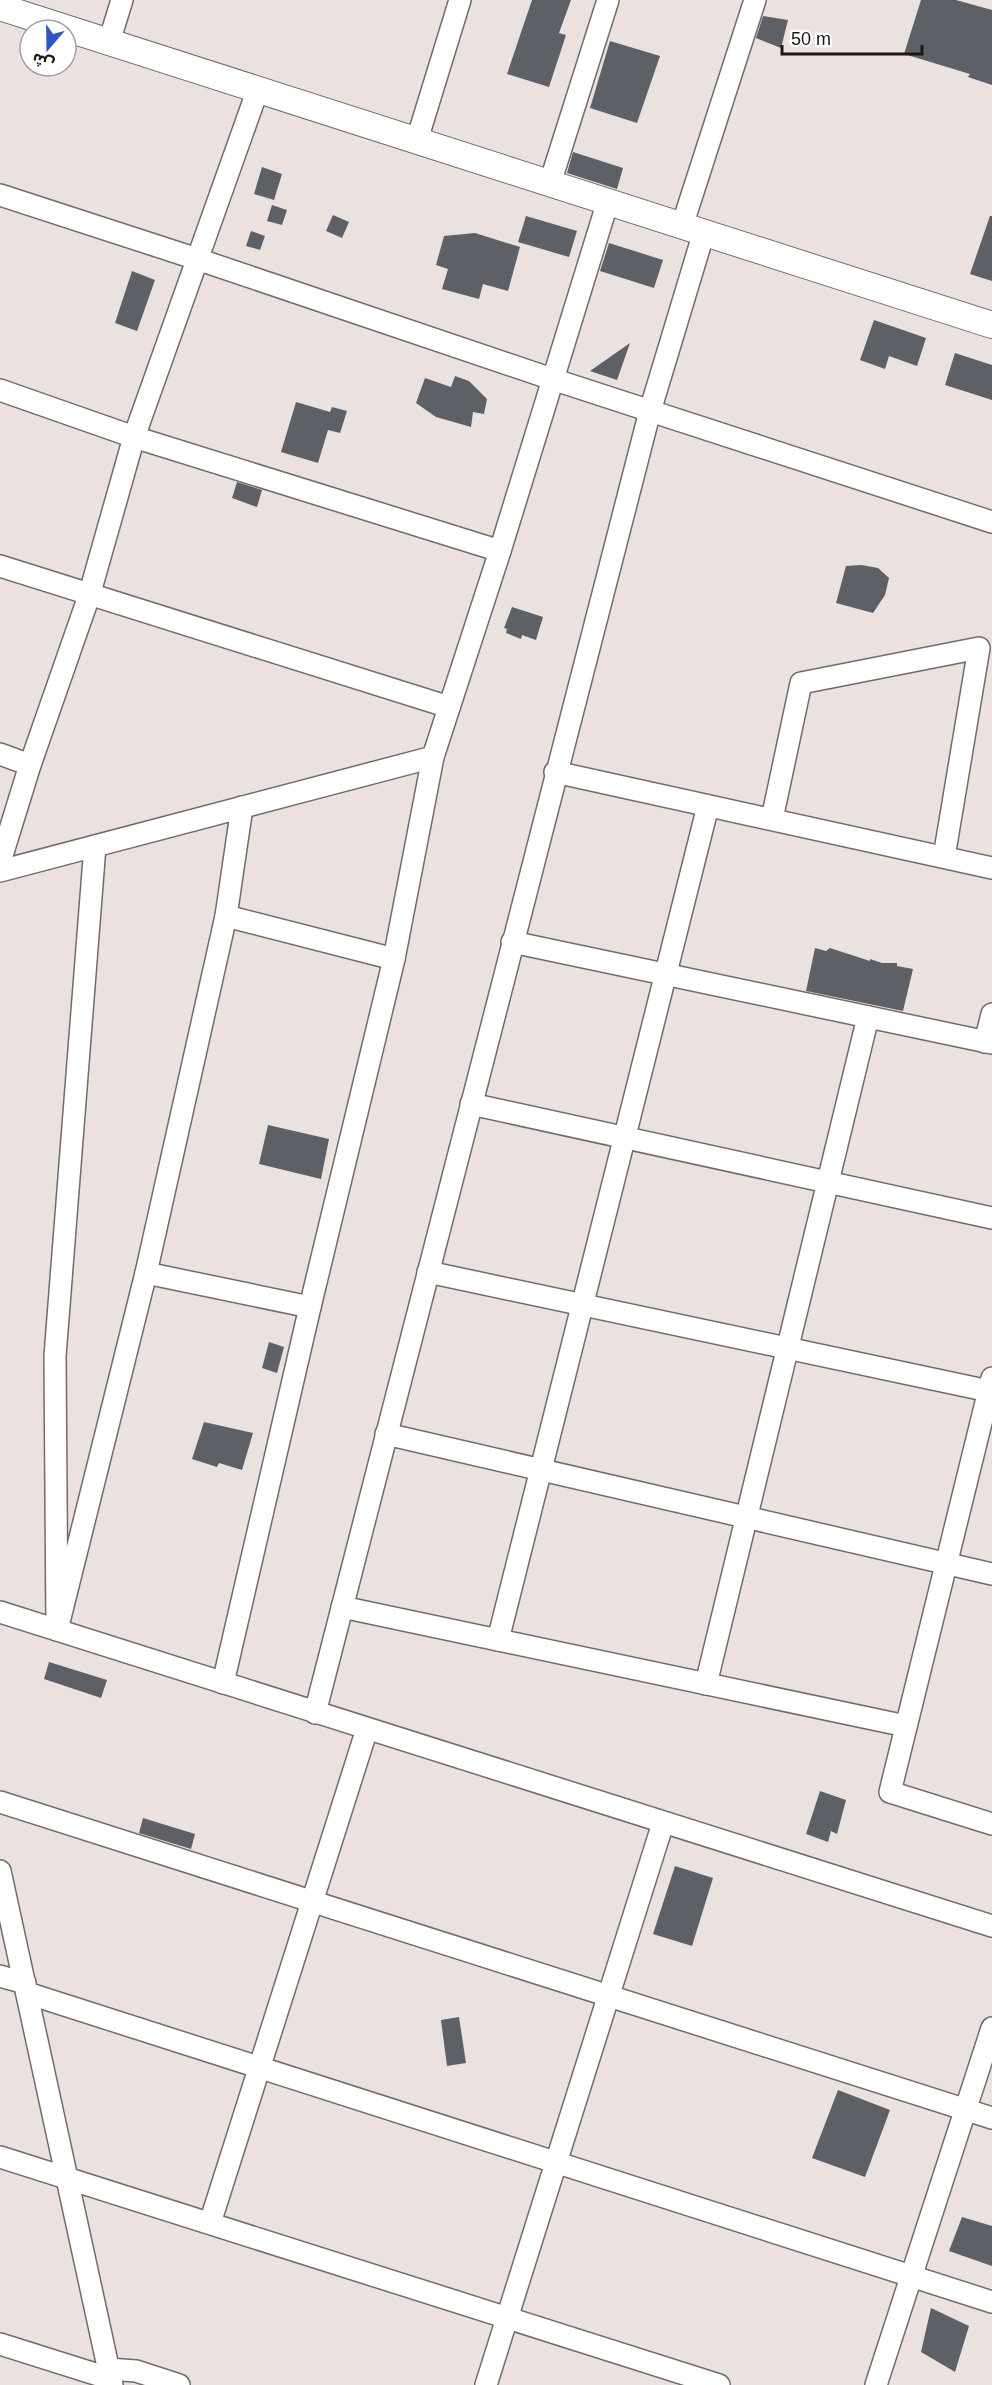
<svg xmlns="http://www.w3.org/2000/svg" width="992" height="2385" font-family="Helvetica,'Noto Sans Arabic',sans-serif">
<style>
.building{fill:#5e6067}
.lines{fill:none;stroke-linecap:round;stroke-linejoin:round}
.minor-casing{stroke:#736b69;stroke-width:24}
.tertiary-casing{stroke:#736b69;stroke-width:28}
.minor{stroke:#fff;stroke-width:21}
.tertiary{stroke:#fff;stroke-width:26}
</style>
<rect width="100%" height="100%" fill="#ebe2e0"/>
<g class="building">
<path d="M 532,0 L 571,0 L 559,33 L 566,35 L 549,87 L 507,74 Z"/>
<path d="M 921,0 L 956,0 L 992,10 L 992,85 L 968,77 L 970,74 L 904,54 Z"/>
<path d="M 763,16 L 788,20 L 781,48 L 756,38 Z"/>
<path d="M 610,41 L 660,56 L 637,123 L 590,108 Z"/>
<path d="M 573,152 L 623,168 L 617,189 L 567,173 Z"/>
<path d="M 262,167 L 282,174 L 274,200 L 254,194 Z"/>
<path d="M 272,205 L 287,210 L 282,225 L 267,221 Z"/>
<path d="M 333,215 L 349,222 L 342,238 L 326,231 Z"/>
<path d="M 526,216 L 577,231 L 569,257 L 518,242 Z"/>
<path d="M 990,216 L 992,216 L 992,281 L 970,274 Z"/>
<path d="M 251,231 L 265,236 L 260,250 L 246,246 Z"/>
<path d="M 475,233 L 520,247 L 508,291 L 483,284 L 479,299 L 442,289 L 448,269 L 436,265 L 444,236 Z"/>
<path d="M 609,243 L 663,260 L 654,288 L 600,271 Z"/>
<path d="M 132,271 L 155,280 L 137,331 L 115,323 Z"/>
<path d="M 874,320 L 926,338 L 917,366 L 889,356 L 885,369 L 860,360 Z"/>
<path d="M 630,343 L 617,380 L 590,371 Z"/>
<path d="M 955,353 L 992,365 L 992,400 L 945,385 Z"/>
<path d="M 455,376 L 469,381 L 487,399 L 484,414 L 473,412 L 471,427 L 436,417 L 416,403 L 425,378 L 451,387 Z"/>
<path d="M 296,402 L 330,412 L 332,407 L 347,411 L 340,433 L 328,430 L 318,463 L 281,452 Z"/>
<path d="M 237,482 L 262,490 L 257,507 L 232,498 Z"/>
<path d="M 861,565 L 878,568 L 889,578 L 885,595 L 873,613 L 836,603 L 846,566 Z"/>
<path d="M 512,607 L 543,617 L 536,640 L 522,635 L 521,639 L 506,633 L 507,629 L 504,628 Z"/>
<path d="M 815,948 L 826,951 L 830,948 L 870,961 L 870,959 L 882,963 L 897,963 L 897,966 L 913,969 L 903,1011 L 806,991 Z"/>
<path d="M 268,1125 L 329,1139 L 321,1179 L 259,1164 Z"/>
<path d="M 269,1342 L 284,1347 L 277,1373 L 262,1368 Z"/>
<path d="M 204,1422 L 253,1433 L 242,1470 L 219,1463 L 217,1467 L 192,1459 Z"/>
<path d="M 49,1662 L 107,1680 L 101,1698 L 44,1679 Z"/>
<path d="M 820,1791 L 846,1800 L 837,1834 L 831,1831 L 828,1842 L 806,1834 Z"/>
<path d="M 143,1818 L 195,1834 L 191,1849 L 139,1833 Z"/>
<path d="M 675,1866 L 713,1878 L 692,1946 L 653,1934 Z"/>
<path d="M 459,2017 L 466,2063 L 447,2066 L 441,2020 Z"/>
<path d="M 838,2090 L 890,2110 L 865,2177 L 812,2158 Z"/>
<path d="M 962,2217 L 992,2226 L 992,2266 L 949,2251 Z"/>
<path d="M 931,2308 L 969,2326 L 955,2372 L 921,2352 Z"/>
</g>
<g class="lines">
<g class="minor-casing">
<g id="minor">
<path d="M 109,42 L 122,0"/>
<path d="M 417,140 L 460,0"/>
<path d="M 550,183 L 608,0"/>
<path d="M 0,195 L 197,259 L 552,379 L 992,522"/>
<path d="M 682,226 L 755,0"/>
<path d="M 0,390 L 134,437 L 500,551"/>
<path d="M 0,566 L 449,707"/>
<path d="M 0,754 L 30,765"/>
<path d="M 555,772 L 992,868"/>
<path d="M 772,819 L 801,683 L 979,648 L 944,857"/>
<path d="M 95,846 L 55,1356 L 57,1630 L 146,1273 L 226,916 L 242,807"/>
<path d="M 0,862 L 30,765 L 89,596 L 134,437 L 258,89"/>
<path d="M 0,871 L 433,757"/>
<path d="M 226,916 L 394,959"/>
<path d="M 512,942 L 992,1043"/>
<path d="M 985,1042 L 992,1014"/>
<path d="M 471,1104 L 992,1218"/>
<path d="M 428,1272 L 989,1391"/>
<path d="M 146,1273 L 310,1307"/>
<path d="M 992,1378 L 890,1792 L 992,1824"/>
<path d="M 386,1434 L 992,1574"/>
<path d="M 342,1607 L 906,1726"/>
<path d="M 0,1612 L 992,1926"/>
<path d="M 498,1640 L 708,806"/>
<path d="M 223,1683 L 310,1307 L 394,959 L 433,757 L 500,551 L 608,201"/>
<path d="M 706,1684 L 868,1017"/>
<path d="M 315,1713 L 650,411 L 704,232"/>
<path d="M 0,1802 L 992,2118"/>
<path d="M 0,1871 L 112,2385"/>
<path d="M 0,1976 L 25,1983"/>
<path d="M 27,1993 L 992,2302"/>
<path d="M 0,2157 L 719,2385"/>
<path d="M 210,2223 L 367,1729"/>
<path d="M 0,2344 L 111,2379"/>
<path d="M 108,2369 L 136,2371 L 179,2385"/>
<path d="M 486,2385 L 663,1823"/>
<path d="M 876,2385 L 992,2028"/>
</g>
</g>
<g class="tertiary-casing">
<path id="tertiary" d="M 0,7 L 992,325"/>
</g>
<use href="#minor" class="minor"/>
<use href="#tertiary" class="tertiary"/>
</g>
<g transform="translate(48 48) rotate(200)"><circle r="28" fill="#ffffff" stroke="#a3a2a2" stroke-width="1.5"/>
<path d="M0-4.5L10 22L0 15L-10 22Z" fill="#2f54c4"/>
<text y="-9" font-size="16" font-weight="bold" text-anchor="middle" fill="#1a1716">ش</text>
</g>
<path d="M782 45v9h140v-9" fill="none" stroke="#1a1716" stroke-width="3"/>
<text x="791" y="45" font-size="18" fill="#1a1716" stroke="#ffffff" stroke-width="4.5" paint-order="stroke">50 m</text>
</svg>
